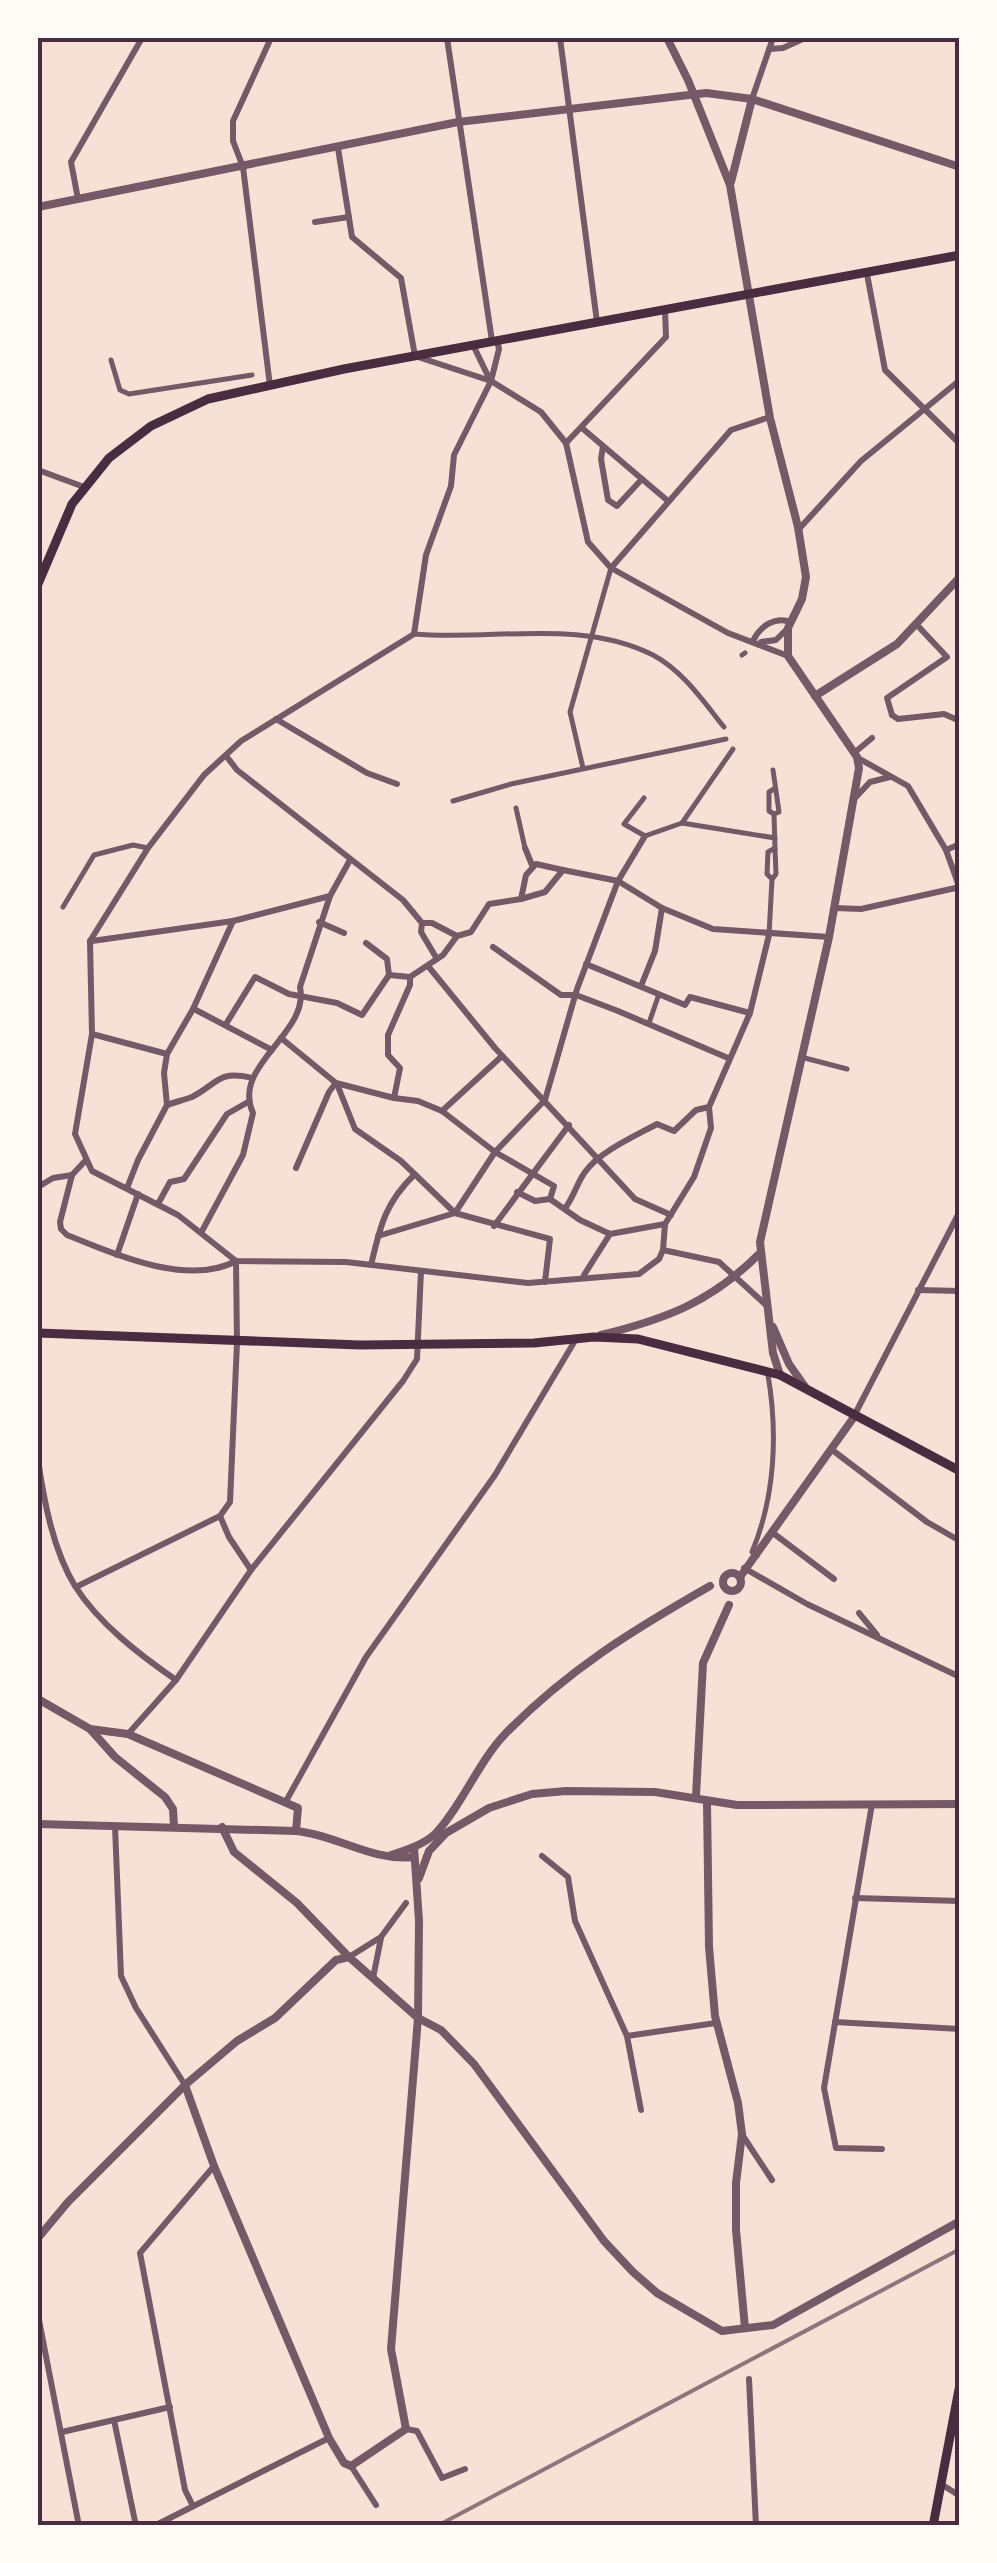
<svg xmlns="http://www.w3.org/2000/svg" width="997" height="2563" font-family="'Public Sans',sans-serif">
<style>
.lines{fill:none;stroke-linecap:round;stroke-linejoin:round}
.pedestrian{stroke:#755966;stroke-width:5}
.minor{stroke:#755966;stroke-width:6}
.tertiary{stroke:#755966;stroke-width:8}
.secondary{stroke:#4a2c40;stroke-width:9}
.rail{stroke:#8f747c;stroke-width:4}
.neatline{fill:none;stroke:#4a2c40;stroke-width:4}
</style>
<rect width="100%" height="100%" fill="#f7e1d7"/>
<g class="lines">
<g class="pedestrian">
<path d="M 111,360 L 120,390 L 129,394 L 252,375"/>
<path d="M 414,634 C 491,641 581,618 653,655 C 683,671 703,701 724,727"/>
<path d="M 742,655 L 745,653"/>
<path d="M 583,768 L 570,712 L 611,568"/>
<path d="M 774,789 L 769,792 L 769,811 L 774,814"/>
<path d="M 644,798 L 624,824 L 645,836 L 682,823 L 733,749"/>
<path d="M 453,801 L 511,784 L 726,739"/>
<path d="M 516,808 L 525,848"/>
<path d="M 682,823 L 775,838"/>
<path d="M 773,878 L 776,874 L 775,848"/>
<path d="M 63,907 L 94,855 L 133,845 L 148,848"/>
<path d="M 769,935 L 772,879 L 767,874 L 768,852 L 775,848 L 774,814 L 779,812 L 773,770"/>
<path d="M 649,1023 L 659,994"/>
<path d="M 801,1057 L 847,1069"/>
<path d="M 757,1556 L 752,1552 C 775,1497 778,1434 768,1375"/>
</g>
<g class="minor">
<path d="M 447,38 L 492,341"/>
<path d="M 560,38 L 597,322"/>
<path d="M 769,49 L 783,48 L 805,38"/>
<path d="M 752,99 L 773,38"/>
<path d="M 338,148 L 352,237 L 401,278 L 415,356 L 491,381 L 541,412 L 566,443 L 588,542 L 611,568 L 728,633 L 788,656"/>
<path d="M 78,199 L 71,162 L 142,38"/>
<path d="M 315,222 L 349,217"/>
<path d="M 867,274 L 885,370 L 960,444"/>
<path d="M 473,345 L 490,380"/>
<path d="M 270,386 L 243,167 L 233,141 L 233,121 L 271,38"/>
<path d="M 582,428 L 642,479 L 617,506 L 608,500 L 601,459 L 603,446"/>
<path d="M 566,443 L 666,337 L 665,310"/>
<path d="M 38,470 L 84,487"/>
<path d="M 642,479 L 668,501"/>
<path d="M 799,529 L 861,461 L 960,380"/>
<path d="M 611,568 L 731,430 L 770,417"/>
<path d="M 753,641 C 760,626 775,616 791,622"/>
<path d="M 761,642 L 776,640 L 788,628"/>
<path d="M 892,715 L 887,698 L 947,657 L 917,625"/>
<path d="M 892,715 L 898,719 L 944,714 L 960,721"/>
<path d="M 276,719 L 367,773 L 397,784"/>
<path d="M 854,753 L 872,738"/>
<path d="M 227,757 L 237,770 L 403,900 L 422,923 L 421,932 L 437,959"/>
<path d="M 858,758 L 908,786 L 946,850 L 960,889"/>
<path d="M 856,797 L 870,782 L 890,777"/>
<path d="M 525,848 L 532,865"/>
<path d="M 946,850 L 960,844"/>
<path d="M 536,864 L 563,870 L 545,892 L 521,899 L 526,875 Z"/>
<path d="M 563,870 L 618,881 L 662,908 L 713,929 L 829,937"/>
<path d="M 834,908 L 861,909 L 960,887"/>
<path d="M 319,922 L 344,933"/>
<path d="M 457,936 L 471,932 L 489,904 L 521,899"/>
<path d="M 90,941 L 92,1034 L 75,1134 L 92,1171 L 178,1215 L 236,1261 L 346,1262 L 528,1283 L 639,1274 L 659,1259 L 663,1250"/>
<path d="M 90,941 L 148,848 L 204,775 L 241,741 L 414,634 L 426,555 L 451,486 L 454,455 L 491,381 L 499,349 L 497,340"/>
<path d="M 92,941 L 233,921 L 330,896 L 350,860"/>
<path d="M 366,943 L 387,959 L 389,975"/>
<path d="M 493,947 L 561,995 L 576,995 L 618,1011 L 728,1058"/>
<path d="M 586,964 L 685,1005 L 690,997 L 750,1013"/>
<path d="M 428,966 L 495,1048 L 635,1199 L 671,1215"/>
<path d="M 641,986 L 655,951 L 662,908"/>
<path d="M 194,1009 L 272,1050"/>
<path d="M 226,1024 L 255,977 L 289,994 L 337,1003 L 362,1015 L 389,975 L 410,977"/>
<path d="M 92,1034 L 167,1054"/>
<path d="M 281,1038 L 336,1083 L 394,1098 L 418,1101 L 442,1111 L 495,1152 L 554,1186 L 550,1199 L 580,1220 L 610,1234 L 665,1224"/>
<path d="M 337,1084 L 355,1129 L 401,1161 L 455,1213 L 550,1239 L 545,1282"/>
<path d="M 394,1098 L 400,1068 L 388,1055 L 388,1035 L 410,985 L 410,977 L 443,955 L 457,936 L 432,923 L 422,923"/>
<path d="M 167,1105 C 175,1102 184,1100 192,1097 C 219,1083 217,1070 252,1078"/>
<path d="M 442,1111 L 502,1056"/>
<path d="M 85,1161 L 72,1175 L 60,1222 L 61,1229 L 67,1235 C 114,1254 187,1287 236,1261"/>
<path d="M 296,1168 L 329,1092 L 335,1084"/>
<path d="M 38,1187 L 53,1178 L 72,1175"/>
<path d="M 127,1188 L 138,1160 L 167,1105 L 164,1073 L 167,1054 L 193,1009 L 233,921"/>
<path d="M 517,1192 L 535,1201 L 550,1199"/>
<path d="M 158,1204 L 170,1182 L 184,1179 L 227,1114 L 248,1102"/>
<path d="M 566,1207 C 574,1196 577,1183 585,1172 C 599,1152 635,1136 657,1124 L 674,1131 L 696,1110 L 709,1107"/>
<path d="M 494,1226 L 569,1125"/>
<path d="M 202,1231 L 243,1155 L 253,1113 C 231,1065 310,1034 300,987 L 330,896"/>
<path d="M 378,1236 L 455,1213 L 495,1152 L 545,1100 L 577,989 L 618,881 L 645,836"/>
<path d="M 117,1255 L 138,1194"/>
<path d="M 371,1265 C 380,1227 385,1203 414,1175"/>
<path d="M 584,1275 L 610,1234"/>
<path d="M 918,1290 L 960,1291"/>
<path d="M 766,1305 L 719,1262 L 663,1250 L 665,1224 L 694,1177 L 711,1128 L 709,1107 L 750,1013 L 769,935"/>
<path d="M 854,1416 L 960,1211"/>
<path d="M 831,1449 L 927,1522 L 960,1541"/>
<path d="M 38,1460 C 44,1501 53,1550 75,1586 C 99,1624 140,1655 176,1680"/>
<path d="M 220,1516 L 229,1537 L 251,1570"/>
<path d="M 773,1533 L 834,1579"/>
<path d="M 744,1568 L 807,1604 L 960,1677"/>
<path d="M 76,1587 L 220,1516 L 230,1502 L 237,1343 L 236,1261"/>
<path d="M 859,1613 L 877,1635"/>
<path d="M 128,1734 L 176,1680 L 251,1570 L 403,1381 L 417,1359 L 421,1271"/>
<path d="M 285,1803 L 366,1657 L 495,1475 L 576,1339"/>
<path d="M 872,1804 L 824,2088 L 836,2148 L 882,2149"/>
<path d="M 115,1826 L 121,1976 L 136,2008 L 185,2085"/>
<path d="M 542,1856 L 568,1877 L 575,1921 L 627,2036 L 641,2110"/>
<path d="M 855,1898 L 960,1901"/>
<path d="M 349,1957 L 381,1937 L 406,1903"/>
<path d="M 373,1978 L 381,1938"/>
<path d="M 835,2022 L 960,2029"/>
<path d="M 627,2036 L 716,2023"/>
<path d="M 743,2136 L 772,2180"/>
<path d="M 38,2315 L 79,2526"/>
<path d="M 749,2379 L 756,2526"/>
<path d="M 114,2420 L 136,2526"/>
<path d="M 406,2429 L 417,2431 L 442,2478 L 465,2469"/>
<path d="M 62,2432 L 170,2407"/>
<path d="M 351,2466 L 376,2505"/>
<path d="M 941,2484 L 960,2496"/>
<path d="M 193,2506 L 185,2490 L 140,2253 L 214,2166"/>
<path d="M 154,2526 L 329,2438"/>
</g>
<g class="tertiary">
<path d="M 667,38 L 688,80 L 730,185 L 770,418 L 798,527 L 806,577 L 802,599 L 788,628 L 788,656 L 857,757 L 859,768 L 829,937 L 760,1242 L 773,1353 L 780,1375"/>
<path d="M 731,182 L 752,99"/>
<path d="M 38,207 L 458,122 L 706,93 L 752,99 L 960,167"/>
<path d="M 815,696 L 897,644 L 960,577"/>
<path d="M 773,1327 L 789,1364 L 806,1388"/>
<path d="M 601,1335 C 666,1319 711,1302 759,1254"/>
<circle cx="732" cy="1582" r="9"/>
<path d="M 740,1577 L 854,1417"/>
<path d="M 38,1699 L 90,1729 L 128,1734 L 298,1808 L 296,1831"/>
<path d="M 90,1729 L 115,1757 L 165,1797 L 173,1809 L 174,1826"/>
<path d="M 696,1796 L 703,1663 L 729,1605"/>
<path d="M 707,1802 L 709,1947 L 715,2016 L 738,2103 L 742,2134 L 736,2183 L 736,2230 L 745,2328"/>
<path d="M 38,1824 L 296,1831 C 337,1835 373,1862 414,1857"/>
<path d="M 222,1827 L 234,1852 L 297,1903 L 349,1957 L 418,2018 L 441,2030 L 474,2064 L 604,2241 L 633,2272 L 657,2293 L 722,2331 L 773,2325 L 960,2221"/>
<path d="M 388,1856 C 403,1851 424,1845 436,1833 C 463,1804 478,1762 506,1733 C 569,1669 633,1630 710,1586"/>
<path d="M 419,1878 L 429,1851 L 446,1833 L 489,1808 L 532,1794 L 566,1791 L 655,1792 L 737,1805 L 960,1804"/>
<path d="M 185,2085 L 214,2166 L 329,2438 L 344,2463 L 351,2466 L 406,2429 L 391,2349 L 418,2018 L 419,1921 L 414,1847"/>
<path d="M 38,2238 L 68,2202 L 185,2085 L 237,2041 L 275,2018 L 336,1960 L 349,1957"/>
</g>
<g class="secondary">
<path d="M 38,584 L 72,504 L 109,458 L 151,426 L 208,399 L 344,369 L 960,255"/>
<path d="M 38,1333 L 360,1345 L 534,1343 L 594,1337 L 638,1339 L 780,1375 L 960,1471"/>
<path d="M 933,2526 L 960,2384"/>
</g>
<path class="rail" d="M 437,2526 L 960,2249"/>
</g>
<rect width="997" height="2563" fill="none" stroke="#fffaf5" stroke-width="80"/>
<rect x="40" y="40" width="917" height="2483" class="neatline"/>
</svg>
